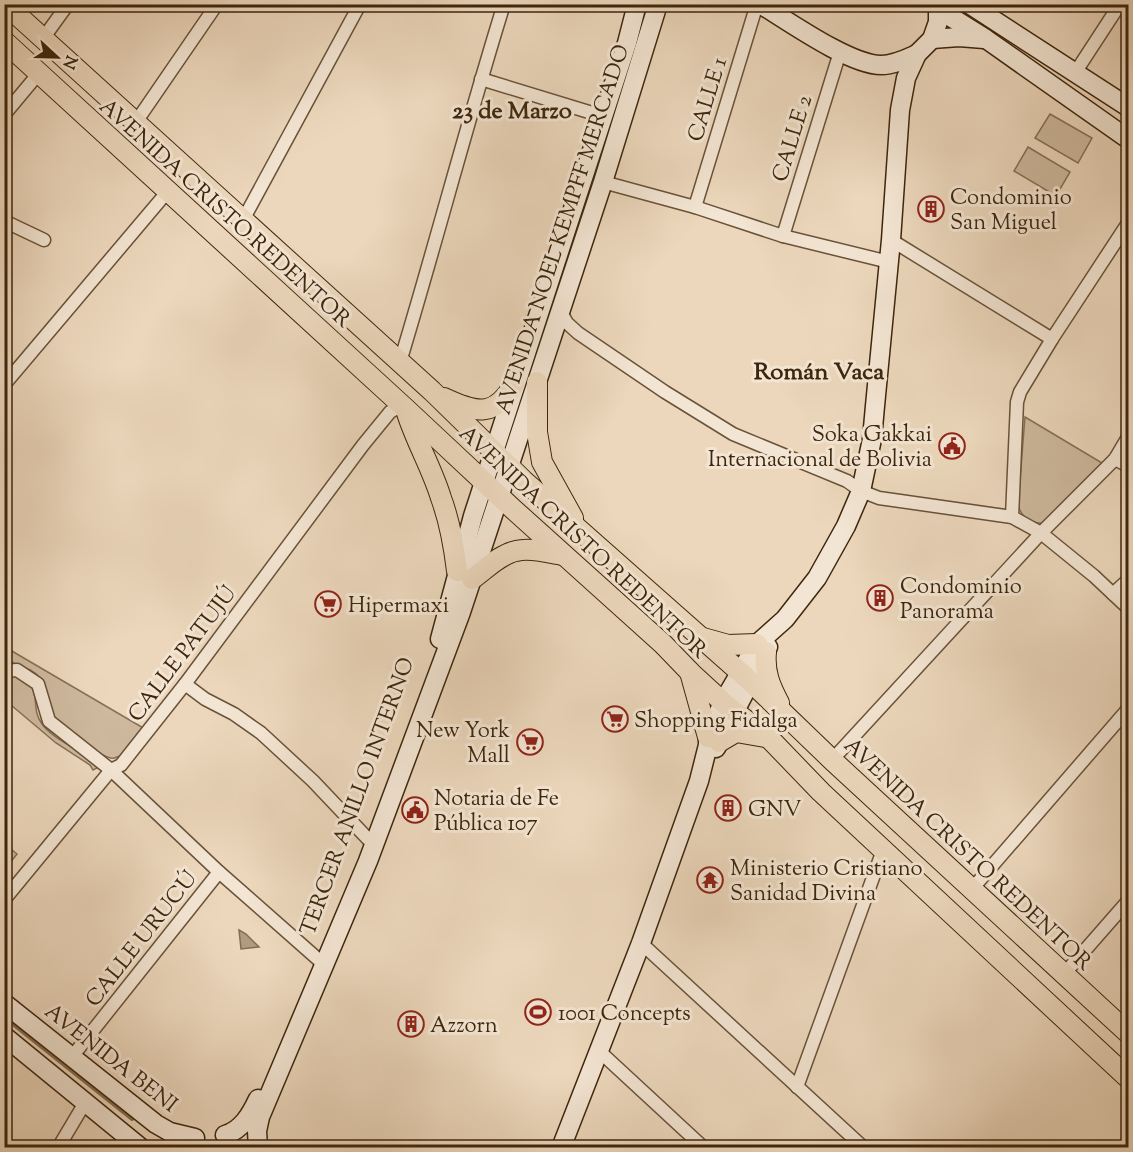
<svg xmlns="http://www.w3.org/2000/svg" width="1133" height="1152" font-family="'Sorts Mill Goudy',serif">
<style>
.green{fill:#ceb99e;stroke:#867055;stroke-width:1.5}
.water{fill:#b09b80;stroke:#826c52;stroke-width:1.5}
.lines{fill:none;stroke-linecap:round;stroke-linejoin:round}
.stream{stroke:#826c52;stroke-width:4}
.street-casing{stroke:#695238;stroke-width:15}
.secondary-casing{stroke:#3d260c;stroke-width:21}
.primary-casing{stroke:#3d260c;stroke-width:22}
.street{stroke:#f3e5d3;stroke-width:12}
.secondary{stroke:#f3e5d3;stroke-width:18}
.primary{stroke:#ecd7bc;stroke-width:20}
.labels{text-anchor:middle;stroke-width:6;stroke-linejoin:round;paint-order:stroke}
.street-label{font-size:22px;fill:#3d260c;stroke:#f3e5d3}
.poi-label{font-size:22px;fill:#3d260c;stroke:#f3e5d3;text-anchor:start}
.neighbourhood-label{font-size:24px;font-weight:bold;fill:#3d260c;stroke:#f3e5d3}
</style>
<rect width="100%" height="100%" fill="#ecd7bc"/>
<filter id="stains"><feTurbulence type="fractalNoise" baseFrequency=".00333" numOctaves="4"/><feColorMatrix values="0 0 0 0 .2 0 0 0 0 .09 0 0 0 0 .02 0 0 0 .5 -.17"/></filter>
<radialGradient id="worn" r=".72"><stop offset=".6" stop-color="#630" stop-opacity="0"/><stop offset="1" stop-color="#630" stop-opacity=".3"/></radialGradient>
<g class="green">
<path d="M 1050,114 L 1092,138 L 1078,163 L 1035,138 Z"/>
<path d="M 1028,147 L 1070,172 L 1056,196 L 1014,171 Z"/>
<path d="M 1025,417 L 1102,463 L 1046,523 C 1033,524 1022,519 1018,505 Z"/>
<path d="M 5,647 L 145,729 L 120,756 C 116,757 115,759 111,758 C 101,757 56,723 51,713 C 46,702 49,688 40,678 C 31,666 14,667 5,657 Z"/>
<path d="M 8,674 C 49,684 27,704 42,724 C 55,742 87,751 97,768 L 93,770 L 90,765 L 56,743 L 5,700 L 4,675 Z"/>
<path d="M 5,844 L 17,854 L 5,869 Z"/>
</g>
<path class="water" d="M 239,930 L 246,934 L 259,947 L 241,949 Z"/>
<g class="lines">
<path class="stream" d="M 4,1017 L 132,1119"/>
<g class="street-casing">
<g id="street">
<path d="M 42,40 L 68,4"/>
<path d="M 1075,73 L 1120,4"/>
<path d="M 481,79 L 602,116"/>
<path d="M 4,115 L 39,73"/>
<path d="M 136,122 L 217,4"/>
<path d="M 603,182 L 695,207 L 783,236 L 889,262"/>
<path d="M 695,207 L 757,4"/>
<path d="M 243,220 L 360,4"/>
<path d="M 4,221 L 44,240"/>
<path d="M 783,236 L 840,52"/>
<path d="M 891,240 L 1052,339"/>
<path d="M 560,310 L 567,323 L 578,333 L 665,392 L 733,434 L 847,481 L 861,491 L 879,498 L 1012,517 L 1041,533 L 1094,576 L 1128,608"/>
<path d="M 400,362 C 436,243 467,123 504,4"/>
<path d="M 4,385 L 168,191"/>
<path d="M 1115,459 L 1128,466"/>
<path d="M 1012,517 L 1017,402 L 1020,392 L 1052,339 L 1128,223"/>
<path d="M 1113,594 L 1128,580"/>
<path d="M 4,671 L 17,670 L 38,684 L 49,721 L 111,770 L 219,872 L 320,961"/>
<path d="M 185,684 L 205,699 L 234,714 L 261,733 L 313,781 L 368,839"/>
<path d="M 832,760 L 1041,533 L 1115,459 L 1128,437"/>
<path d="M 972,889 L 1128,709"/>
<path d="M 4,900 L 111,770 L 121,765 L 185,684 L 363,445 L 390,412 L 402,405"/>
<path d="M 641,943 L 864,1148"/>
<path d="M 1065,973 L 1128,901"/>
<path d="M 598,1050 L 704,1148"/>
<path d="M 71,1058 L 219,872"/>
<path d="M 797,1087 L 883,850"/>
<path d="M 58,1148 L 86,1101"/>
<path d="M 1123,1148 L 1128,1142"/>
</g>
</g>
<g class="secondary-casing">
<g id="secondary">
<path d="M 760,4 C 788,21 850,65 881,65 C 894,65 906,59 917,54"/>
<path d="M 969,4 L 1128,107"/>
<path d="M 938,9 L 986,39 L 1128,139"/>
<path d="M 932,39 L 959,37 L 984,39"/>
<path d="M 440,639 L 473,516 L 627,43 L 637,4"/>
<path d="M 716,748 L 768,647"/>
<path d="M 4,1003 L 156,1124 L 170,1132 L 195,1138"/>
<path d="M 4,1036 L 141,1148"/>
<path d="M 225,1135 C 242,1130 251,1114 258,1099"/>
<path d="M 258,1148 L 257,1131 L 260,1117 L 368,861 L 461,612 L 603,182 L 658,4"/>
<path d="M 561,1148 L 641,943 L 699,781 L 708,745 L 708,737 L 723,702 L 757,644 L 785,619 L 817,578 L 846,526 L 861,491 L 872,439 L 875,406 L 891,240 L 900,110 L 906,78 L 917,54 L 932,39 L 938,22 L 938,4"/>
</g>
</g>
<g class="primary-casing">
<g id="primary">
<path d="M 5,4 L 432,391 L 524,481 L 749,680 L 832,760 L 1128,1033"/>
<path d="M 4,41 L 405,408 L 513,509 L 663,644 L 690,672 L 726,705 L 768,737 L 821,792 L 1128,1078"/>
<path d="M 537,382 L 537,432 L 542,462 L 573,518"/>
<path d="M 444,398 C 476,413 495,418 514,384"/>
<path d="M 406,410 C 415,440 432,468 441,498 C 450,522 454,546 457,571"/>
<path d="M 472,579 C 485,570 500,554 516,551 C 531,547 549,553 563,555"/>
<path d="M 703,638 L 728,645 L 757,644"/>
<path d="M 766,652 C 764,672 770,686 779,703"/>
<path d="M 690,672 L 708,737"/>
<path d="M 719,742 L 736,732 L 765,737"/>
</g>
</g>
<use href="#street" class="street"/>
<use href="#secondary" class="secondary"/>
<use href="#primary" class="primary"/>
</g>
<defs>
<g id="building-ring" transform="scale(1.35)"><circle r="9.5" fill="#f3e5d3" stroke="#8f2418" stroke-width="1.5"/><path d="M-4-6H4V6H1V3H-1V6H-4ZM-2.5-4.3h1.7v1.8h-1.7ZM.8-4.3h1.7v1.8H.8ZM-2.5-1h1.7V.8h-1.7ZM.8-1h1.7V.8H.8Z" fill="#8f2418"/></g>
<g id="civic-ring" transform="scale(1.35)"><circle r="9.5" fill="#f3e5d3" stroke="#8f2418" stroke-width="1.5"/><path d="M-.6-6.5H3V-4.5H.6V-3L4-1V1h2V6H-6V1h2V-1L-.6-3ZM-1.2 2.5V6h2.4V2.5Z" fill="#8f2418"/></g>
<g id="supermarket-ring" transform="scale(1.35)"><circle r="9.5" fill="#f3e5d3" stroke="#8f2418" stroke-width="1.5"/><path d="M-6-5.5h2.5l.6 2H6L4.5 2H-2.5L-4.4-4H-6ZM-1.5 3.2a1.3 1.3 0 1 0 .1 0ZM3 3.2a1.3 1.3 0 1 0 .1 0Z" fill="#8f2418"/></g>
<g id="temple-ring" transform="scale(1.35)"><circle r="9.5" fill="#f3e5d3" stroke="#8f2418" stroke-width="1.5"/><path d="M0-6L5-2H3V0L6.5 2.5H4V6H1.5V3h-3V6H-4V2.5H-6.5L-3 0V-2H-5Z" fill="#8f2418"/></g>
<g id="stadium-ring" transform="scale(1.35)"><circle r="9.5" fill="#f3e5d3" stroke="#8f2418" stroke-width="1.5"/><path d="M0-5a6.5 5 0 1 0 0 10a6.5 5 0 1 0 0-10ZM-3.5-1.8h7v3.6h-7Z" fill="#8f2418"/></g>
</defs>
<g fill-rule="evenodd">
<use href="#building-ring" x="931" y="209"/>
<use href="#civic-ring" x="952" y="446"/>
<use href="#building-ring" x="880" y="598"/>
<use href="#supermarket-ring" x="328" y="604"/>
<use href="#supermarket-ring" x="615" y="719"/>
<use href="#supermarket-ring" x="530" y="742"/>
<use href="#building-ring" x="728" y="808"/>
<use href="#civic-ring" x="415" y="810"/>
<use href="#temple-ring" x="710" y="880"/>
<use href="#stadium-ring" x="538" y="1012"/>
<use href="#building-ring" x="411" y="1024"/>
</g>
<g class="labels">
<g class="street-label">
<text transform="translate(706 99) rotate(-73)" y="8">CALLE 1</text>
<text transform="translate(791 138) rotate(-73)" y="8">CALLE 2</text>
<text transform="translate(226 212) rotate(42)" y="8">AVENIDA CRISTO REDENTOR</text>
<text transform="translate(561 229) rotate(-72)" y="8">AVENIDA NOEL KEMPFF MERCADO</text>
<text transform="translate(584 541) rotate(43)" y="8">AVENIDA CRISTO REDENTOR</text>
<text transform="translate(181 653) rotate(-53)" y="8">CALLE PATUJÚ</text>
<text transform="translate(356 796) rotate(-70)" y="8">TERCER ANILLO INTERNO</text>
<text transform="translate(969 853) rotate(43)" y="8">AVENIDA CRISTO REDENTOR</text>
<text transform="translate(140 938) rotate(-52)" y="8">CALLE URUCÚ</text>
<text transform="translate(112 1057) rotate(38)" y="8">AVENIDA BENI</text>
</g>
<g class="poi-label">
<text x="950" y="204">Condominio<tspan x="950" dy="25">San Miguel</tspan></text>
<text x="932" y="441" text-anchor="end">Soka Gakkai<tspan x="932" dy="25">Internacional de Bolivia</tspan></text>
<text x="900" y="593">Condominio<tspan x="900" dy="25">Panorama</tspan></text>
<text x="348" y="612">Hipermaxi</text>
<text x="634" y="727">Shopping Fidalga</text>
<text x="510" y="737" text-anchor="end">New York<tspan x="510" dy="25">Mall</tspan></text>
<text x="434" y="805">Notaria de Fe<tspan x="434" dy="25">Pública 107</tspan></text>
<text x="748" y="816">GNV</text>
<text x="730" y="875">Ministerio Cristiano<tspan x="730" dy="25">Sanidad Divina</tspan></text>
<text x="558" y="1020">1001 Concepts</text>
<text x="430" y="1032">Azzorn</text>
</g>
<g class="neighbourhood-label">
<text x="512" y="118">23 de Marzo</text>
<text x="819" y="379">Román Vaca</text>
</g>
</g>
<rect width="1133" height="1152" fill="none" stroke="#ecd7bc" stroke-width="24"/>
<rect x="6" y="6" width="1121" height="1140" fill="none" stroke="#3d260c" stroke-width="3"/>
<rect x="12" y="12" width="1109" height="1128" fill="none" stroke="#3d260c" stroke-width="1.5"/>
<g transform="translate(57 57) rotate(112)" stroke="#f3e5d3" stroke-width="4.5" paint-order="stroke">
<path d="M0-4.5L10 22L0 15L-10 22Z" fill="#3d260c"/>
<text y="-9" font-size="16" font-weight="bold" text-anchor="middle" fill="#3d260c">N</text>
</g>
<rect width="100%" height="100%" filter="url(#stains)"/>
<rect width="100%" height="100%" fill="url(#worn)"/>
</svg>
